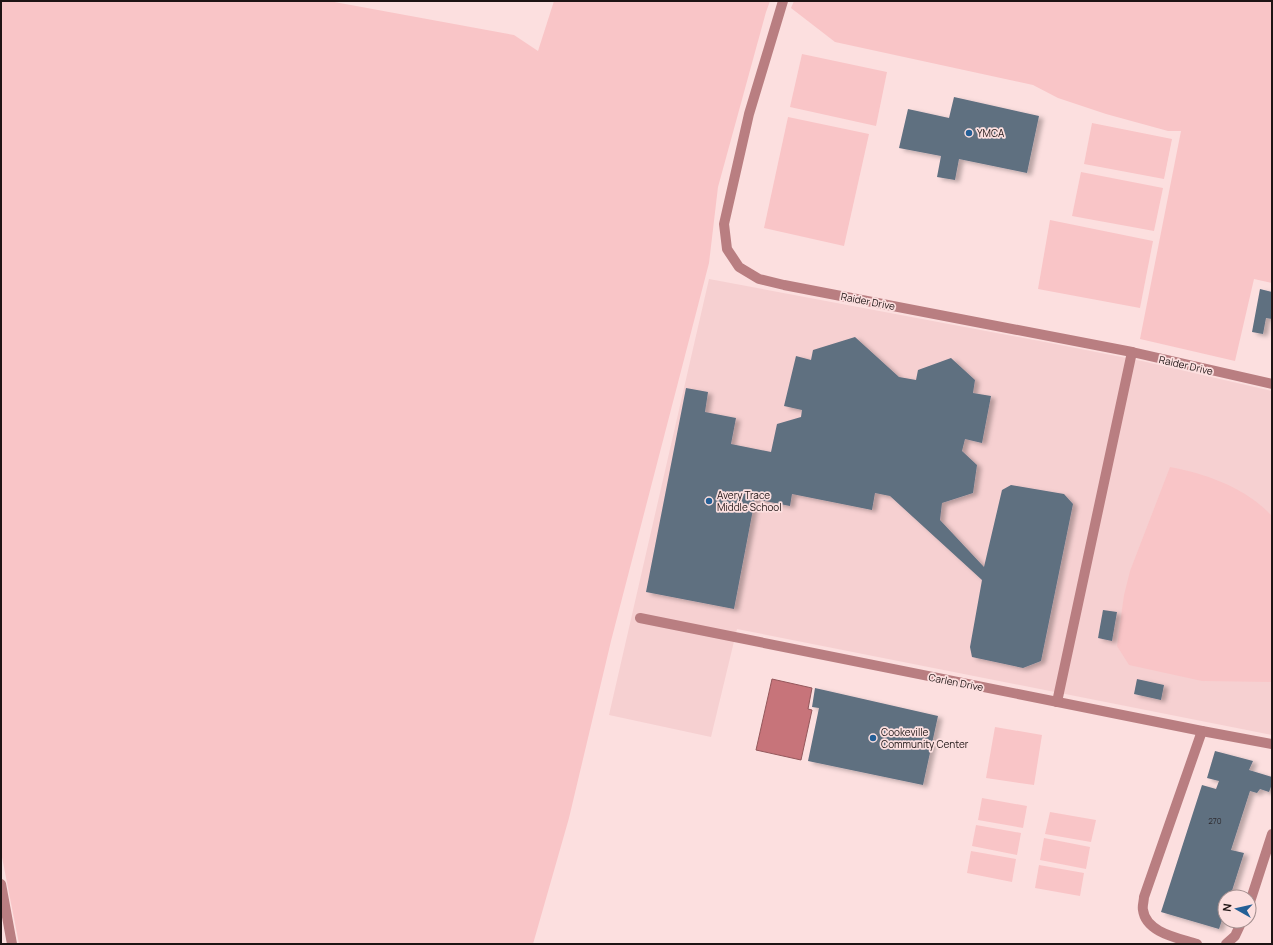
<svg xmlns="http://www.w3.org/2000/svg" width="1273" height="945" font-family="Manrope,sans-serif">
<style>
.built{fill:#f6d0d1}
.green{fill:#f9c5c7}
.water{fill:#c7747a;stroke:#94575b}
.building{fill:#5f6f80;filter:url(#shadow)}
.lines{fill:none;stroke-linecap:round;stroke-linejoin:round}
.minor{stroke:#b97e81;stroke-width:10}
.poi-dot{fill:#245f96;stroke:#fcdfdf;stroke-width:1.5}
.labels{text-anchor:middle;stroke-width:3.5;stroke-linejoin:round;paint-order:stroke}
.number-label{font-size:8px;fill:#2e2b2f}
.poi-label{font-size:10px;fill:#1e1414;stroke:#fcdfdf;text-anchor:start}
.street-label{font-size:10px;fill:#1e1414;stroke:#fcdfdf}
</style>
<defs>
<filter id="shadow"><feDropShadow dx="4.5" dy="2.5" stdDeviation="2" flood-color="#0004"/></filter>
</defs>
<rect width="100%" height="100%" fill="#fcdfdf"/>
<path class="built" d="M 709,279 L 1045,342 L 1142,361 L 1272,391 L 1272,735 L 737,629 L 711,737 L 609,715 Z"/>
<g class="green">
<path d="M 1,1 L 329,1 L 514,35 L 538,51 L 554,1 L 770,1 L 766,12 L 718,187 L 709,263 L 611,641 L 569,818 L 533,944 L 19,944 L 1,852 Z"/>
<path d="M 794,1 L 1272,1 L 1272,283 L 1254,279 L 1235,361 L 1140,339 L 1181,131 L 1168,131 L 1106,114 L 1058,98 L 1033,85 L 835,42 L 791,8 Z"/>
<path d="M 802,54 L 887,72 L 876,126 L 790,107 Z"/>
<path d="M 788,117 L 869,134 L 844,246 L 764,228 Z"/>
<path d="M 1092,123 L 1172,139 L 1164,179 L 1084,164 Z"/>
<path d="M 1081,172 L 1163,188 L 1154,231 L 1072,216 Z"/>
<path d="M 1050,220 L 1153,241 L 1140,308 L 1038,289 Z"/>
<path d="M 1170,467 C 1207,474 1246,488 1272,516 L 1272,682 L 1202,681 L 1129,665 L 1117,646 L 1124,595 L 1130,571 Z"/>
<path d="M 995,727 L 1042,735 L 1034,785 L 986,778 Z"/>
<path d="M 982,798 L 1027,806 L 1023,828 L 978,820 Z"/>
<path d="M 1050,812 L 1096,820 L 1091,842 L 1045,834 Z"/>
<path d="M 976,825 L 1021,833 L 1017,855 L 972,846 Z"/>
<path d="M 1044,838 L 1090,847 L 1086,869 L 1040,860 Z"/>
<path d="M 971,851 L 1016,859 L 1012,882 L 967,873 Z"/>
<path d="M 1039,865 L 1084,873 L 1080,896 L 1035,888 Z"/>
</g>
<path class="water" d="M 772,679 L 812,688 L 808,709 L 812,710 L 801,760 L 756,750 Z"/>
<g class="building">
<path d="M 954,97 L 1039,116 L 1027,173 L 959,159 L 955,180 L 937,177 L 941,156 L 899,148 L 908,109 L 949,118 Z"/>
<path d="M 1260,289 L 1272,292 L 1272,319 L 1266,318 L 1263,334 L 1252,332 Z"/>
<path d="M 855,337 L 899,377 L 916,380 L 918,370 L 951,358 L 975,380 L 973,393 L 991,396 L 982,443 L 965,439 L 962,451 L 977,465 L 973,493 L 942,503 L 940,520 L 984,567 L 1002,490 L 1011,485 L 1064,494 L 1073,504 L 1041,661 L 1023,668 L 972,657 L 970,647 L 982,580 L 890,496 L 875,493 L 872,510 L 792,494 L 790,506 L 755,499 L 734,609 L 646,592 L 686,388 L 708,392 L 705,412 L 736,418 L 731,444 L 771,452 L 777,424 L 801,417 L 802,410 L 784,406 L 796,356 L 811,360 L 813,350 Z"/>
<path d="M 1103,610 L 1117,612 L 1112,641 L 1098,638 Z"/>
<path d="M 1137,679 L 1164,685 L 1161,700 L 1134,694 Z"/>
<path d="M 815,688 L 938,716 L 923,785 L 808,761 L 819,708 L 812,707 Z"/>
<path d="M 1215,751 L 1253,761 L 1249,770 L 1272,777 L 1272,784 L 1269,792 L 1260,789 L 1257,793 L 1250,791 L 1231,850 L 1244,853 L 1230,897 L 1225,897 L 1225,911 L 1219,929 L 1161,912 L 1202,785 L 1216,789 L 1219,781 L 1207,778 Z"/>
</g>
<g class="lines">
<g class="minor">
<path d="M 783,1 L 749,114 L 724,224 L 727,249 L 739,267 L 759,279 L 784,285 L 1132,352 L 1272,384"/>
<path d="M 640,618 L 1202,731 L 1272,744"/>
<path d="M 1057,702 L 1132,352"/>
<path d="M 1,884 L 12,944"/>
<path d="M 1249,905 L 1272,834"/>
<path d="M 1197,944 C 1179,938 1146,933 1143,910 C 1142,906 1144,901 1144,897 L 1202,731"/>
<path d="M 1226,944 L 1235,936 L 1242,921"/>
</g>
</g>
<g class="poi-dot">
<circle cx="969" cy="133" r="4"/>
<circle cx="709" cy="501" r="4"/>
<circle cx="873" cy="738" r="4"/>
</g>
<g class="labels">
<g class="number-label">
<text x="1215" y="824">270</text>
</g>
<g class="poi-label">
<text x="977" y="137">YMCA</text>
<text x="717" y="499">Avery Trace<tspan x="717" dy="12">Middle School</tspan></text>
<text x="881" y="736">Cookeville<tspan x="881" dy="12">Community Center</tspan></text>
</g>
<g class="street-label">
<text transform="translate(868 301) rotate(11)" y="4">Raider Drive</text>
<text transform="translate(1186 365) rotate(13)" y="4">Raider Drive</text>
<text transform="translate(956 682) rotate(11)" y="4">Carlen Drive</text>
</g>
</g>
<rect width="1273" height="945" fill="none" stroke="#1e1414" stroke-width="4"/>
<g transform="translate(1237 909) rotate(278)"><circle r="19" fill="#fcdfdf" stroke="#a38e8e"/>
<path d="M0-3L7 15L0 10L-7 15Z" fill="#245f96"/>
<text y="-6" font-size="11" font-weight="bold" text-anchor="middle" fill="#1e1414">N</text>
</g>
</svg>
